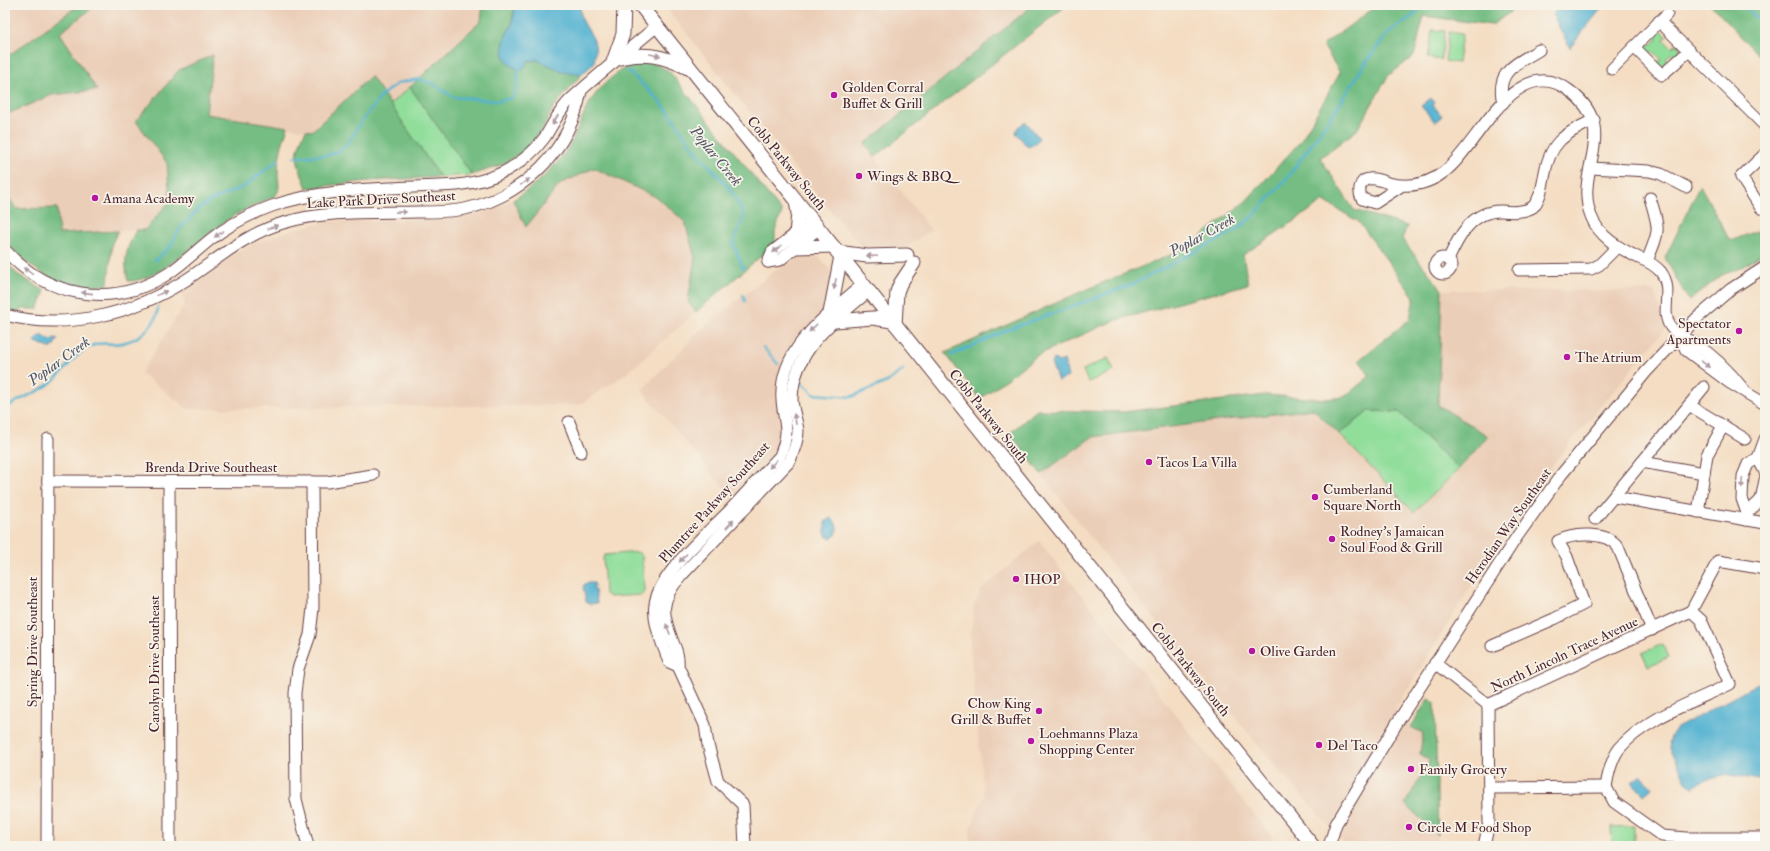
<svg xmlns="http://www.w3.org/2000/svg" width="1770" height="851" font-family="'IM FELL Double Pica',serif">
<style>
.built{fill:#ebceb7}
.green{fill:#91de9b;stroke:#6e7e63}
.forest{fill:#74bd83;stroke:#5f6e57}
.water{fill:#54b3d2;stroke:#4f697e}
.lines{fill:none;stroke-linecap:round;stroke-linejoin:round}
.stream{stroke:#54b3d2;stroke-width:2.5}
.minor-casing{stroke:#643c42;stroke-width:13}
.major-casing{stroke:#643c42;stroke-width:15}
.minor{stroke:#fff;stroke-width:11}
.major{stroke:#fff;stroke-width:13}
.oneway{fill:#ae9aa0}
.poi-dot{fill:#b5179e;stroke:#f7f3e8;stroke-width:1.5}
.labels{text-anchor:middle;stroke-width:3.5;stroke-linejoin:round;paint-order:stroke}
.poi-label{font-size:14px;fill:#4a1f2b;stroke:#f7f3e8;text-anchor:start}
.street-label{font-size:14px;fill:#4a1f2b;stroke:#f7f3e8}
.water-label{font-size:15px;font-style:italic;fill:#4e5365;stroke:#f7f3e8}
</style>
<rect width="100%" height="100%" fill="#f7f3e8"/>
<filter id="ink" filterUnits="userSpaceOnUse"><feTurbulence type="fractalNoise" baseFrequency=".025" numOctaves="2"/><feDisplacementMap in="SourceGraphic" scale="8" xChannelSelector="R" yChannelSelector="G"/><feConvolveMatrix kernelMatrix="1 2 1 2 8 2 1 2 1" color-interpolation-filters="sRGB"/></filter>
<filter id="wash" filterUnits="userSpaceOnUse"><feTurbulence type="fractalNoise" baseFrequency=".012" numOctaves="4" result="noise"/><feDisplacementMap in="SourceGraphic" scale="16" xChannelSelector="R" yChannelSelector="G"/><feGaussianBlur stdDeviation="0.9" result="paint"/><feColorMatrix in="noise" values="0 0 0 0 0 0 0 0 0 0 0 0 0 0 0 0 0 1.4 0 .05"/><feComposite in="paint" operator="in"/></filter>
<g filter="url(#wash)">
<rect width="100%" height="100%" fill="#f4ddc2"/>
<g class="built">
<path d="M 5,5 L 79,5 L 5,58 Z"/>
<path d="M 96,5 L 483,5 L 481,21 L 390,104 L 371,76 L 312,131 L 206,114 L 136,121 L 167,163 L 170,201 L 145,230 L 58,234 L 57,208 L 17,209 L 5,193 L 5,115 L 52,95 L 97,90 L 60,33 Z"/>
<path d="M 664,5 L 1033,5 L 865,144 L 931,230 L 904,249 L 864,250 L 796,170 Z"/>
<path d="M 594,168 L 658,198 L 685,222 L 695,258 L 688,302 L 696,312 L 627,373 L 579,405 L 188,409 L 141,373 L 185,304 L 181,292 L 236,253 L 257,242 L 282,233 L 313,224 L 328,222 L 463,217 L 488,211 L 513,200 L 526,227 L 560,184 Z"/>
<path d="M 804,253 L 818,256 L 835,276 L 826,311 L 798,338 L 787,354 L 778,377 L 776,393 L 781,429 L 780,442 L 773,456 L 733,498 L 642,390 L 699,331 L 772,273 Z"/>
<path d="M 1442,290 L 1655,291 L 1665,329 L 1553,464 L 1465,596 L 1395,709 L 1411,727 L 1424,733 L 1430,759 L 1405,804 L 1438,835 L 1438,846 L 1347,846 L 1273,763 L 1167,635 L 1041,474 L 1092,437 L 1313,409 L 1414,511 L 1459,469 L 1488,436 L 1438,405 Z"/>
<path d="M 1039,541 L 1080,593 L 1279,846 L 968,846 L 971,827 L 984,796 L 970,645 L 974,605 L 981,590 Z"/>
</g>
<g class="green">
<path d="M 1432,30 L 1445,31 L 1441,60 L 1428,58 Z"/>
<path d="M 1659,31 L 1662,31 L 1667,36 L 1664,40 L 1672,48 L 1677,44 L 1680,48 L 1680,53 L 1677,57 L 1672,53 L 1666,59 L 1670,64 L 1665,67 L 1657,63 L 1661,59 L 1653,51 L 1649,54 L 1644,50 L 1647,42 L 1651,45 L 1658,39 L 1654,35 Z"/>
<path d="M 1449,32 L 1462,34 L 1458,63 L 1445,61 Z"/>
<path d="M 410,87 L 472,175 L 440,177 L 390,104 Z"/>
<path d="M 1108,358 L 1114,371 L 1088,382 L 1083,370 Z"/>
<path d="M 1369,411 L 1399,412 L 1459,469 L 1414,512 L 1339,434 Z"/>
<path d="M 638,552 L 642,556 L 644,591 L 642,595 L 609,597 L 605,594 L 603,558 L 605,555 Z"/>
<path d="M 1663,644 L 1669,657 L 1648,666 L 1642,653 Z"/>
<path d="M 1634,826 L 1634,846 L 1612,846 L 1611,827 Z"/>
</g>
<g class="forest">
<path d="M 79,5 L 96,5 L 60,33 L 97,90 L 52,95 L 5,115 L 5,58 Z"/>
<path d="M 483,5 L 515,5 L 511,26 L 505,38 L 528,61 L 537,60 L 564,72 L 581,75 L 553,108 L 542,131 L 527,149 L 501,165 L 472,175 L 410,87 L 481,21 Z"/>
<path d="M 1033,5 L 1067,5 L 875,157 L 865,144 Z"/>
<path d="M 1378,5 L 1540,5 L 1535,10 L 1516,8 L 1492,25 L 1424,16 L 1414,56 L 1388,76 L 1357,130 L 1320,158 L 1354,210 L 1407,226 L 1402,239 L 1442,290 L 1438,405 L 1488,436 L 1459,469 L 1399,412 L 1369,411 L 1339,434 L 1313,409 L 1092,437 L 1041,474 L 1010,433 L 1037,410 L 1123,412 L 1265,395 L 1325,399 L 1344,397 L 1370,376 L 1359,360 L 1410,319 L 1414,297 L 1359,222 L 1324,201 L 1243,255 L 1248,284 L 1113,321 L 1038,355 L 980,399 L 945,353 L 1078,293 L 1185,249 L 1246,201 L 1300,142 L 1340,73 L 1323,45 Z"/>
<path d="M 1711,5 L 1765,5 L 1765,62 Z"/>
<path d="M 213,55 L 206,114 L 288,127 C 282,143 278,158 278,174 C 278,182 281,188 276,195 C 274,197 239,212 233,216 C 205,233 159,283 128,281 C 123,259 126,250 136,230 L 145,230 L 170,201 L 167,163 L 136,121 L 179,70 Z"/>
<path d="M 642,61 L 655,64 L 669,71 L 782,212 L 775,231 L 775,244 L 696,312 L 688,302 L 695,258 L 685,222 L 658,198 L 594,168 L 560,184 L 526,227 L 513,200 C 536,185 557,167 571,143 C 577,132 581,120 586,109 C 597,88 619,67 642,61 Z"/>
<path d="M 371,76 L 440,177 L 368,181 L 307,188 C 297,161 292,157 306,130 L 312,131 Z"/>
<path d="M 1700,185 L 1730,241 L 1757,231 L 1765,252 L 1743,267 L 1722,275 L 1689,301 L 1665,258 Z"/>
<path d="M 5,193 L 17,209 L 57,208 L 59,234 L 118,231 L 112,243 L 108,284 C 69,295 28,270 5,240 Z"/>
<path d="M 5,261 L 17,274 L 45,291 L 38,309 L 22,309 L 17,312 L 5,309 Z"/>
<path d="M 1428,699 L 1435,703 L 1438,835 L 1405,804 L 1430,760 L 1420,754 L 1423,733 L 1411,727 Z"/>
</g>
<g class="water">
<path d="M 515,5 L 580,5 C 581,10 580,17 583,21 C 593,40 598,39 594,63 L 581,75 L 564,72 L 537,60 L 528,61 L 523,70 C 506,69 500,53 505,38 C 506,34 509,30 511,27 C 513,20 514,12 515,5 Z"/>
<path d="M 1561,5 L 1604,5 L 1570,48 L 1552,14 Z"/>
<path d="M 1431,98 L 1435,102 L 1433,105 L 1442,116 L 1435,122 L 1421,106 Z"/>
<path d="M 1024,123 L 1027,123 L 1039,138 C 1033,148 1037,142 1028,147 L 1016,133 L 1018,127 Z"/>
<path d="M 41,335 L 50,340 L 55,338 L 58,339 L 52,348 C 46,349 41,342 33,342 Z"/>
<path d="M 1054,359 L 1059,362 L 1064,360 L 1068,377 L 1058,381 L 1051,363 Z"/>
<path d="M 830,518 C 837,521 838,528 836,535 L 831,538 L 827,537 L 825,532 L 825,522 Z"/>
<path d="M 586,583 L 594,583 L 595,587 L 592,588 L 595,590 L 597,603 L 590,604 L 586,602 L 583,586 Z"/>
<path d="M 1758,684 L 1765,686 L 1765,777 L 1760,780 C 1729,775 1722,770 1693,787 L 1687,783 L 1670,749 C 1668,740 1671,735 1677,728 Z"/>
<path d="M 1641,775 L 1652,788 L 1644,795 L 1632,782 Z"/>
</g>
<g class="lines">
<g class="stream">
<path d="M 1743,5 L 1765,25"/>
<path d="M 628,71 C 642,84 656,96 667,110 C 677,123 685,138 695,150 C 715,175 732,184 744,216 L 733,243 L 743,268"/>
<path d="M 294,157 L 328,155 L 339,151 L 348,143 L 361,122 L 383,94 L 398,83 L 419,79 L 432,83 L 453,97 L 498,101 L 512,98 L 516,91 L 519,67"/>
<path d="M 155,260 L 171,246 L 176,235 L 183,225 L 200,208 L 210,201 L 243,187 L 278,160"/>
<path d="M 743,295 L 745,301"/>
<path d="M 763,347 L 778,364"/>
<path d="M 952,355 L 1007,330 L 1131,285 L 1237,230 L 1255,214 L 1287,178 L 1329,120 L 1368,59 L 1388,33 L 1418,12 L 1421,5"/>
<path d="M 797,381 L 806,386 L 813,394 L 851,397 L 887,382 L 903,370"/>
<path d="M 5,409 C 18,398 34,395 48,385 C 64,374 74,352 94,345 C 102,342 113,345 122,343 C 138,340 158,325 158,307"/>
</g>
</g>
</g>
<g filter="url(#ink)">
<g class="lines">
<g class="minor-casing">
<g id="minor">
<path d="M 1659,21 L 1765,126"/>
<path d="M 1634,47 L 1662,75 L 1689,51"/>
<path d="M 1612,69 L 1667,14"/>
<path d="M 1503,103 C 1495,71 1516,64 1539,50"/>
<path d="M 1765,154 L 1741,177 L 1761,208 L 1765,206"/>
<path d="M 1590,168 L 1649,171 L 1661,174 L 1686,187"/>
<path d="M 1401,186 L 1375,203 L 1362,199 C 1358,192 1359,180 1369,179 C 1375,178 1383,181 1388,183 C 1408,188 1427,185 1444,172 C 1477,148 1515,49 1570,91 C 1622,130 1573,170 1591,216 C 1599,237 1619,248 1639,258 C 1647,261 1655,265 1661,272 C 1674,290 1660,310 1670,326 C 1676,335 1685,337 1694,343 C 1713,355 1730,372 1744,390"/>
<path d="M 5,250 C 47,297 111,309 166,275 C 182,265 196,251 211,239 C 229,225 250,214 272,206 C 330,186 396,189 457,185 C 492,181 524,166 545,137 C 553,124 560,109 571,99 C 599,74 628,50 657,26"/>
<circle cx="1443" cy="266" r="8"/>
<path d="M 1448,260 C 1458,238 1471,211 1500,211 C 1512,212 1522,213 1533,207 C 1540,199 1542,188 1544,178 C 1549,143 1563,134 1594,120"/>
<path d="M 1647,261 C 1660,230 1660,230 1650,198"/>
<path d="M 768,262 L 780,260 L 819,228"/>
<path d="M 768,262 L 772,252 L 812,221"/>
<path d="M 1519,270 L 1591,269 L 1599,265 L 1617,247"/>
<path d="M 5,315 C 67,331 133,314 186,280 C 218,259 245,234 283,223 C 326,210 374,213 418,212 C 434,212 450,212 465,209 C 524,196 570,150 581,91"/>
<path d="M 1680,336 L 1686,350 L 1730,383 L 1765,404"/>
<path d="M 1689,405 L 1745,439"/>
<path d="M 569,422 L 581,452"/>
<path d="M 1758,458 L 1765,472"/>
<path d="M 1642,462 L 1704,473"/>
<path d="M 48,481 L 327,482 L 373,475"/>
<path d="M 169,482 L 170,846"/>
<path d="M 1614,497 L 1765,523"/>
<path d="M 1698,512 L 1707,455 L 1723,426"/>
<path d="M 1747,513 L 1761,500 L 1765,480"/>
<path d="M 1595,519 L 1704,387"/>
<path d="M 1746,520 L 1747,513 L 1742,499 L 1743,476 L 1748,464 L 1758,458 L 1765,439"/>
<path d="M 1492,646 L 1554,619 L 1584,604 L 1567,557 L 1558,541 C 1574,533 1607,531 1618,547 L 1652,630"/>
<path d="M 1435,663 L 1488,705"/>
<path d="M 678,666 L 669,662 C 663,644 652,623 655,604 C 659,573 709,532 730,510 C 747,492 763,474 780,456 C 791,427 784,427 782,400 C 778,348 829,314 863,284"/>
<path d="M 1488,705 L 1691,611 L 1718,561 L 1765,569"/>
<path d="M 1606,787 C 1608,774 1611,760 1619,749 C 1643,719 1696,701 1730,684 L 1701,620 L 1691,611"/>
<path d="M 1606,787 L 1614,802 L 1662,836 L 1687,838 L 1765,838"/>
<path d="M 1490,788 L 1606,787"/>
<path d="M 47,846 L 48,439"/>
<path d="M 308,846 L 296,799 L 295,693 L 298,669 L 310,635 L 313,608 L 312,482"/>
<path d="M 745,846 L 743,805 L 718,781 L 708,745 L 705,725 L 678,666 C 679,656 676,650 673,642 C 662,613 659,601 681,576 L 790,461 C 793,451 798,442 798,431 C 797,420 792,409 792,398 C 794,349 834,320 869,291"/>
<path d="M 1329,846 L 1336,824 L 1397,723 L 1516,538 L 1561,475 L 1646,372 L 1696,319 L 1731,289 L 1765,267"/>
<path d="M 1484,846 L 1489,823 L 1488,705"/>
</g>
</g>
<g class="major-casing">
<g id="major">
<path d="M 640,5 L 1313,846"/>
<path d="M 616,59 C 643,51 664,56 688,68"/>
<path d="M 613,62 L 623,34 L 624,5"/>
<path d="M 796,234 L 798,213 L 796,201"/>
<path d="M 796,247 L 833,246"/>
<path d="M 837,252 L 867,256 L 907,255"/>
<path d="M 830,313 L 841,256"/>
<path d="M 835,321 L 873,318 L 892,321"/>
<path d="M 895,324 L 897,292 L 900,284 L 914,263"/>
</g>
</g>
<use href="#minor" class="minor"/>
<use href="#major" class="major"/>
</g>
<defs><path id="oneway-solid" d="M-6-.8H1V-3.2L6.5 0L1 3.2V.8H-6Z"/></defs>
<g class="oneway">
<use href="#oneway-solid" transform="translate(655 55) rotate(10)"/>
<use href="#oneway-solid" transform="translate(555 120) rotate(122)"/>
<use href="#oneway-solid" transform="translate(525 182) rotate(-34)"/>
<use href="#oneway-solid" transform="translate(401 212) rotate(-1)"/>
<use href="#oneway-solid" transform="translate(273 227) rotate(-20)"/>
<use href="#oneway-solid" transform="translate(219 234) rotate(146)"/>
<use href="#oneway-solid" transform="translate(777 249) rotate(140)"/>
<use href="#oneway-solid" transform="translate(872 256) rotate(-177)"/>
<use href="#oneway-solid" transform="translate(28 271) rotate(-144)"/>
<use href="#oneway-solid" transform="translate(835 284) rotate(101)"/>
<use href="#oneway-solid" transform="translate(87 293) rotate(-174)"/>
<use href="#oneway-solid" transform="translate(162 293) rotate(-26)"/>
<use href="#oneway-solid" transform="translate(813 328) rotate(135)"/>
<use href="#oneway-solid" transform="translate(1705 364) rotate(38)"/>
<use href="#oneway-solid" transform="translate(795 419) rotate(-102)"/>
<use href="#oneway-solid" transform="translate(773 464) rotate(133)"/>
<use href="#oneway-solid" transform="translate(1742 483) rotate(95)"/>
<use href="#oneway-solid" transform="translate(730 524) rotate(-47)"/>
<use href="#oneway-solid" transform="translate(683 558) rotate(132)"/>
<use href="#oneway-solid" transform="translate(668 629) rotate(-111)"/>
</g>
</g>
<g class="poi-dot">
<circle cx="834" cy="95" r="4"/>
<circle cx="859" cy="176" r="4"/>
<circle cx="95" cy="198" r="4"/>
<circle cx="1739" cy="331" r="4"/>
<circle cx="1567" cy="357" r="4"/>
<circle cx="1149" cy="462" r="4"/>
<circle cx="1315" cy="497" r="4"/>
<circle cx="1332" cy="539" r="4"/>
<circle cx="1016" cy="579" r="4"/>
<circle cx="1252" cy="651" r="4"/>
<circle cx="1039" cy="711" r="4"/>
<circle cx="1031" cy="741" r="4"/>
<circle cx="1319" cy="745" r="4"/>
<circle cx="1411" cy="769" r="4"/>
<circle cx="1409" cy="827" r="4"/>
</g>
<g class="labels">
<g class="poi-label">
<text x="842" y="92">Golden Corral<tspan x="842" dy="16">Buffet &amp; Grill</tspan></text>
<text x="867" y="181">Wings &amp; BBQ</text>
<text x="103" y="203">Amana Academy</text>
<text x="1731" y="328" text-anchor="end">Spectator<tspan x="1731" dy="16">Apartments</tspan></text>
<text x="1575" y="362">The Atrium</text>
<text x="1157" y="467">Tacos La Villa</text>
<text x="1323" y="494">Cumberland<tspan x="1323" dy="16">Square North</tspan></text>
<text x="1340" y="536">Rodney's Jamaican<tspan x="1340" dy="16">Soul Food &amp; Grill</tspan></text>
<text x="1024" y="584">IHOP</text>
<text x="1260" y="656">Olive Garden</text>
<text x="1031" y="708" text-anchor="end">Chow King<tspan x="1031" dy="16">Grill &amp; Buffet</tspan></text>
<text x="1039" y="738">Loehmanns Plaza<tspan x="1039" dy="16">Shopping Center</tspan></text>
<text x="1327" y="750">Del Taco</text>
<text x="1419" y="774">Family Grocery</text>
<text x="1417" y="832">Circle M Food Shop</text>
</g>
<g class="street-label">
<text transform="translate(787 163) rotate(51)" y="5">Cobb Parkway South</text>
<text transform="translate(381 199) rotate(-3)" y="5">Lake Park Drive Southeast</text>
<text transform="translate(989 416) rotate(51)" y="5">Cobb Parkway South</text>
<text x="211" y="472">Brenda Drive Southeast</text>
<text transform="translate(714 502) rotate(-48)" y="5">Plumtree Parkway Southeast</text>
<text transform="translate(1508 526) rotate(-55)" y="5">Herodian Way Southeast</text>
<text transform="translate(32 642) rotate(-90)" y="5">Spring Drive Southeast</text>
<text transform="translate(1564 654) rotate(-25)" y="5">North Lincoln Trace Avenue</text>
<text transform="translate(154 664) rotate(-90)" y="5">Carolyn Drive Southeast</text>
<text transform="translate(1191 669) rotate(51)" y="5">Cobb Parkway South</text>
</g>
<g class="water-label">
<text transform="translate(716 156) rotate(51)" y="5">Poplar Creek</text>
<text transform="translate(1202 235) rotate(-29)" y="5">Poplar Creek</text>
<text transform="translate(59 361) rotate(-36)" y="5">Poplar Creek</text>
</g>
</g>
<rect width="1770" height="851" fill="none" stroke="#f7f3e8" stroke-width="20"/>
</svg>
